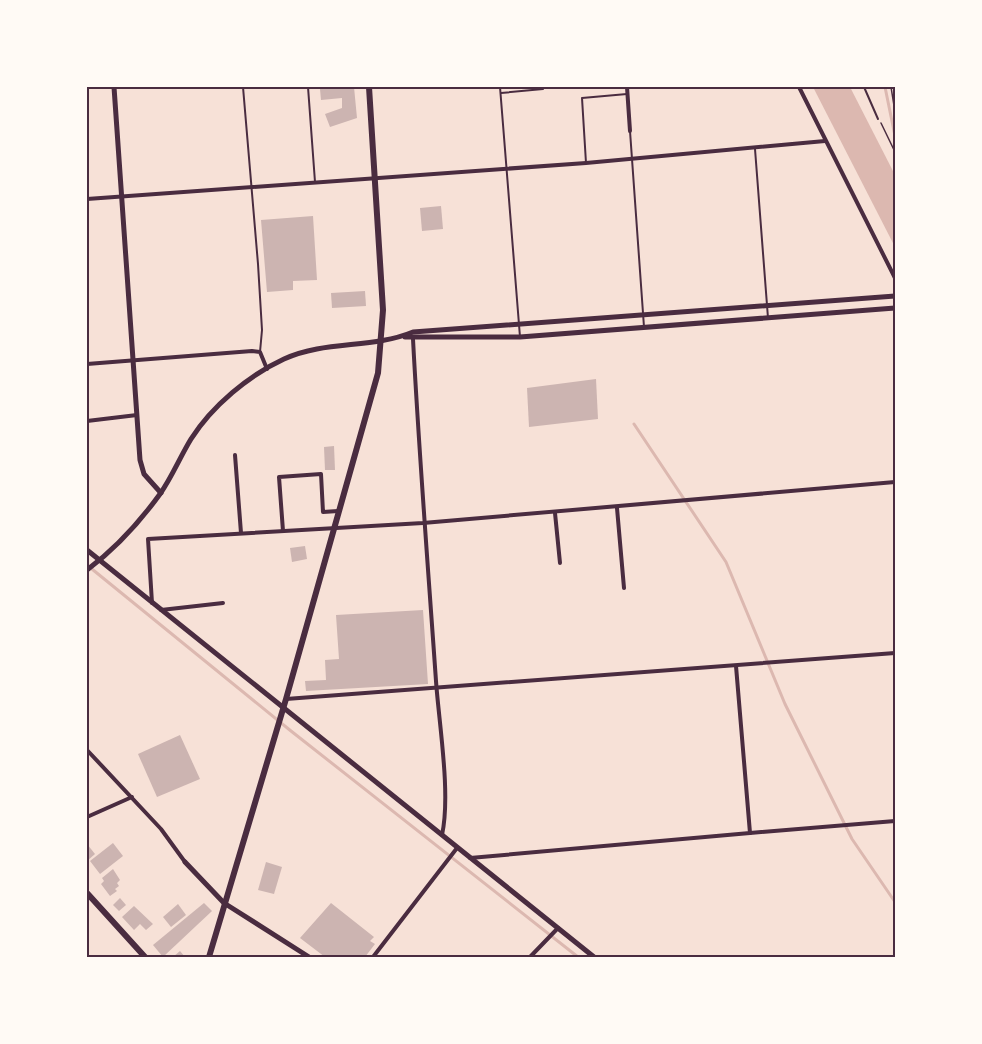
<svg xmlns="http://www.w3.org/2000/svg" width="982" height="1044" font-family="Inter,sans-serif">
<style>
.water{fill:#dcb8b0}
.lines{fill:none;stroke-linecap:round;stroke-linejoin:round}
.stream{stroke:#dcb8b0;stroke-width:3}
.building{fill:#ccb4b1}
.path{stroke:#4a2c40;stroke-width:1.5}
.service{stroke:#4a2c40;stroke-width:2}
.minor{stroke:#4a2c40;stroke-width:4}
.tertiary{stroke:#4a2c40;stroke-width:5}
.primary{stroke:#4a2c40;stroke-width:6}
.neatline{fill:none;stroke:#4a2c40;stroke-width:2}
</style>
<rect width="100%" height="100%" fill="#f7e1d7"/>
<path class="water" d="M 813,87 L 850,87 L 895,175 L 895,247 Z"/>
<g class="lines">
<g class="stream">
<path d="M 885,87 L 895,136"/>
<path d="M 634,424 L 726,562 L 785,704 L 852,839 L 895,902"/>
<path d="M 87,565 L 291,731 L 578,957"/>
</g>
</g>
<g class="building">
<path d="M 354,87 L 357,118 L 330,127 L 325,114 L 342,108 L 342,98 L 321,100 L 320,89 Z"/>
<path d="M 441,206 L 443,229 L 422,231 L 420,208 Z"/>
<path d="M 313,216 L 317,280 L 293,281 L 293,290 L 267,292 L 261,220 Z"/>
<path d="M 365,291 L 366,306 L 332,308 L 331,293 Z"/>
<path d="M 596,379 L 598,419 L 529,427 L 527,388 Z"/>
<path d="M 334,446 L 335,470 L 325,470 L 324,447 Z"/>
<path d="M 305,546 L 307,559 L 292,562 L 290,548 Z"/>
<path d="M 423,610 L 428,684 L 306,691 L 305,681 L 326,680 L 325,660 L 339,659 L 336,615 Z"/>
<path d="M 180,735 L 200,779 L 157,797 L 138,754 Z"/>
<path d="M 113,843 L 123,856 L 100,874 L 90,861 Z"/>
<path d="M 87,844 L 95,854 L 87,861 Z"/>
<path d="M 266,862 L 282,867 L 274,894 L 258,890 Z"/>
<path d="M 113,869 L 120,880 L 117,883 L 119,886 L 115,889 L 117,891 L 110,896 L 101,884 L 104,881 L 102,878 Z"/>
<path d="M 120,898 L 126,905 L 119,911 L 113,905 Z"/>
<path d="M 204,903 L 212,911 L 163,957 L 153,945 Z"/>
<path d="M 331,903 L 374,937 L 370,941 L 375,944 L 365,957 L 325,957 L 300,938 Z"/>
<path d="M 178,904 L 186,915 L 171,927 L 163,917 Z"/>
<path d="M 134,906 L 153,924 L 146,930 L 140,924 L 134,930 L 122,917 Z"/>
<path d="M 180,951 L 185,957 L 173,957 Z"/>
</g>
<g class="lines">
<g class="path">
<path d="M 891,87 L 895,112"/>
<path d="M 881,123 L 895,152"/>
</g>
<g class="service">
<path d="M 243,87 L 258,264 L 262,330 L 260,352"/>
<path d="M 308,87 L 315,182"/>
<path d="M 500,87 L 520,337"/>
<path d="M 864,87 L 878,119"/>
<path d="M 501,93 L 543,89"/>
<path d="M 630,131 L 644,327"/>
<path d="M 755,149 L 768,318"/>
<path d="M 586,163 L 582,98 L 627,94"/>
</g>
<g class="minor">
<path d="M 627,87 L 630,131"/>
<path d="M 799,87 L 895,278"/>
<path d="M 87,199 L 586,163 L 825,141"/>
<path d="M 413,339 C 419,453 428,567 436,681 C 439,724 451,794 442,835"/>
<path d="M 87,364 L 252,351 L 260,352 L 267,369"/>
<path d="M 87,421 L 137,415"/>
<path d="M 235,455 L 241,533"/>
<path d="M 617,508 L 624,588"/>
<path d="M 555,513 L 560,563"/>
<path d="M 283,531 L 279,477 L 321,474 L 323,512 L 338,511"/>
<path d="M 152,603 L 148,539 L 423,523 L 895,482"/>
<path d="M 161,610 L 223,603"/>
<path d="M 286,699 L 895,653"/>
<path d="M 87,750 L 161,829 L 185,862"/>
<path d="M 87,817 L 132,797"/>
<path d="M 750,833 L 895,821"/>
<path d="M 470,858 L 750,833 L 736,666"/>
<path d="M 373,957 L 457,848"/>
<path d="M 530,957 L 558,928"/>
</g>
<g class="tertiary">
<path d="M 114,87 L 140,460 L 144,474 L 161,493"/>
<path d="M 405,337 L 520,337 L 895,308"/>
<path d="M 87,550 L 594,957"/>
<path d="M 87,570 C 115,549 139,523 160,494 C 172,477 180,457 191,439 C 212,406 249,375 284,359 C 325,340 372,349 413,332 L 895,296"/>
<path d="M 185,862 L 224,903 L 309,957"/>
</g>
<g class="primary">
<path d="M 87,893 L 145,957"/>
<path d="M 209,957 L 286,699 L 378,373 L 383,310 L 369,87"/>
</g>
</g>
<rect width="982" height="1044" fill="none" stroke="#fffaf5" stroke-width="177"/>
<rect x="88" y="88" width="806" height="868" class="neatline"/>
</svg>
